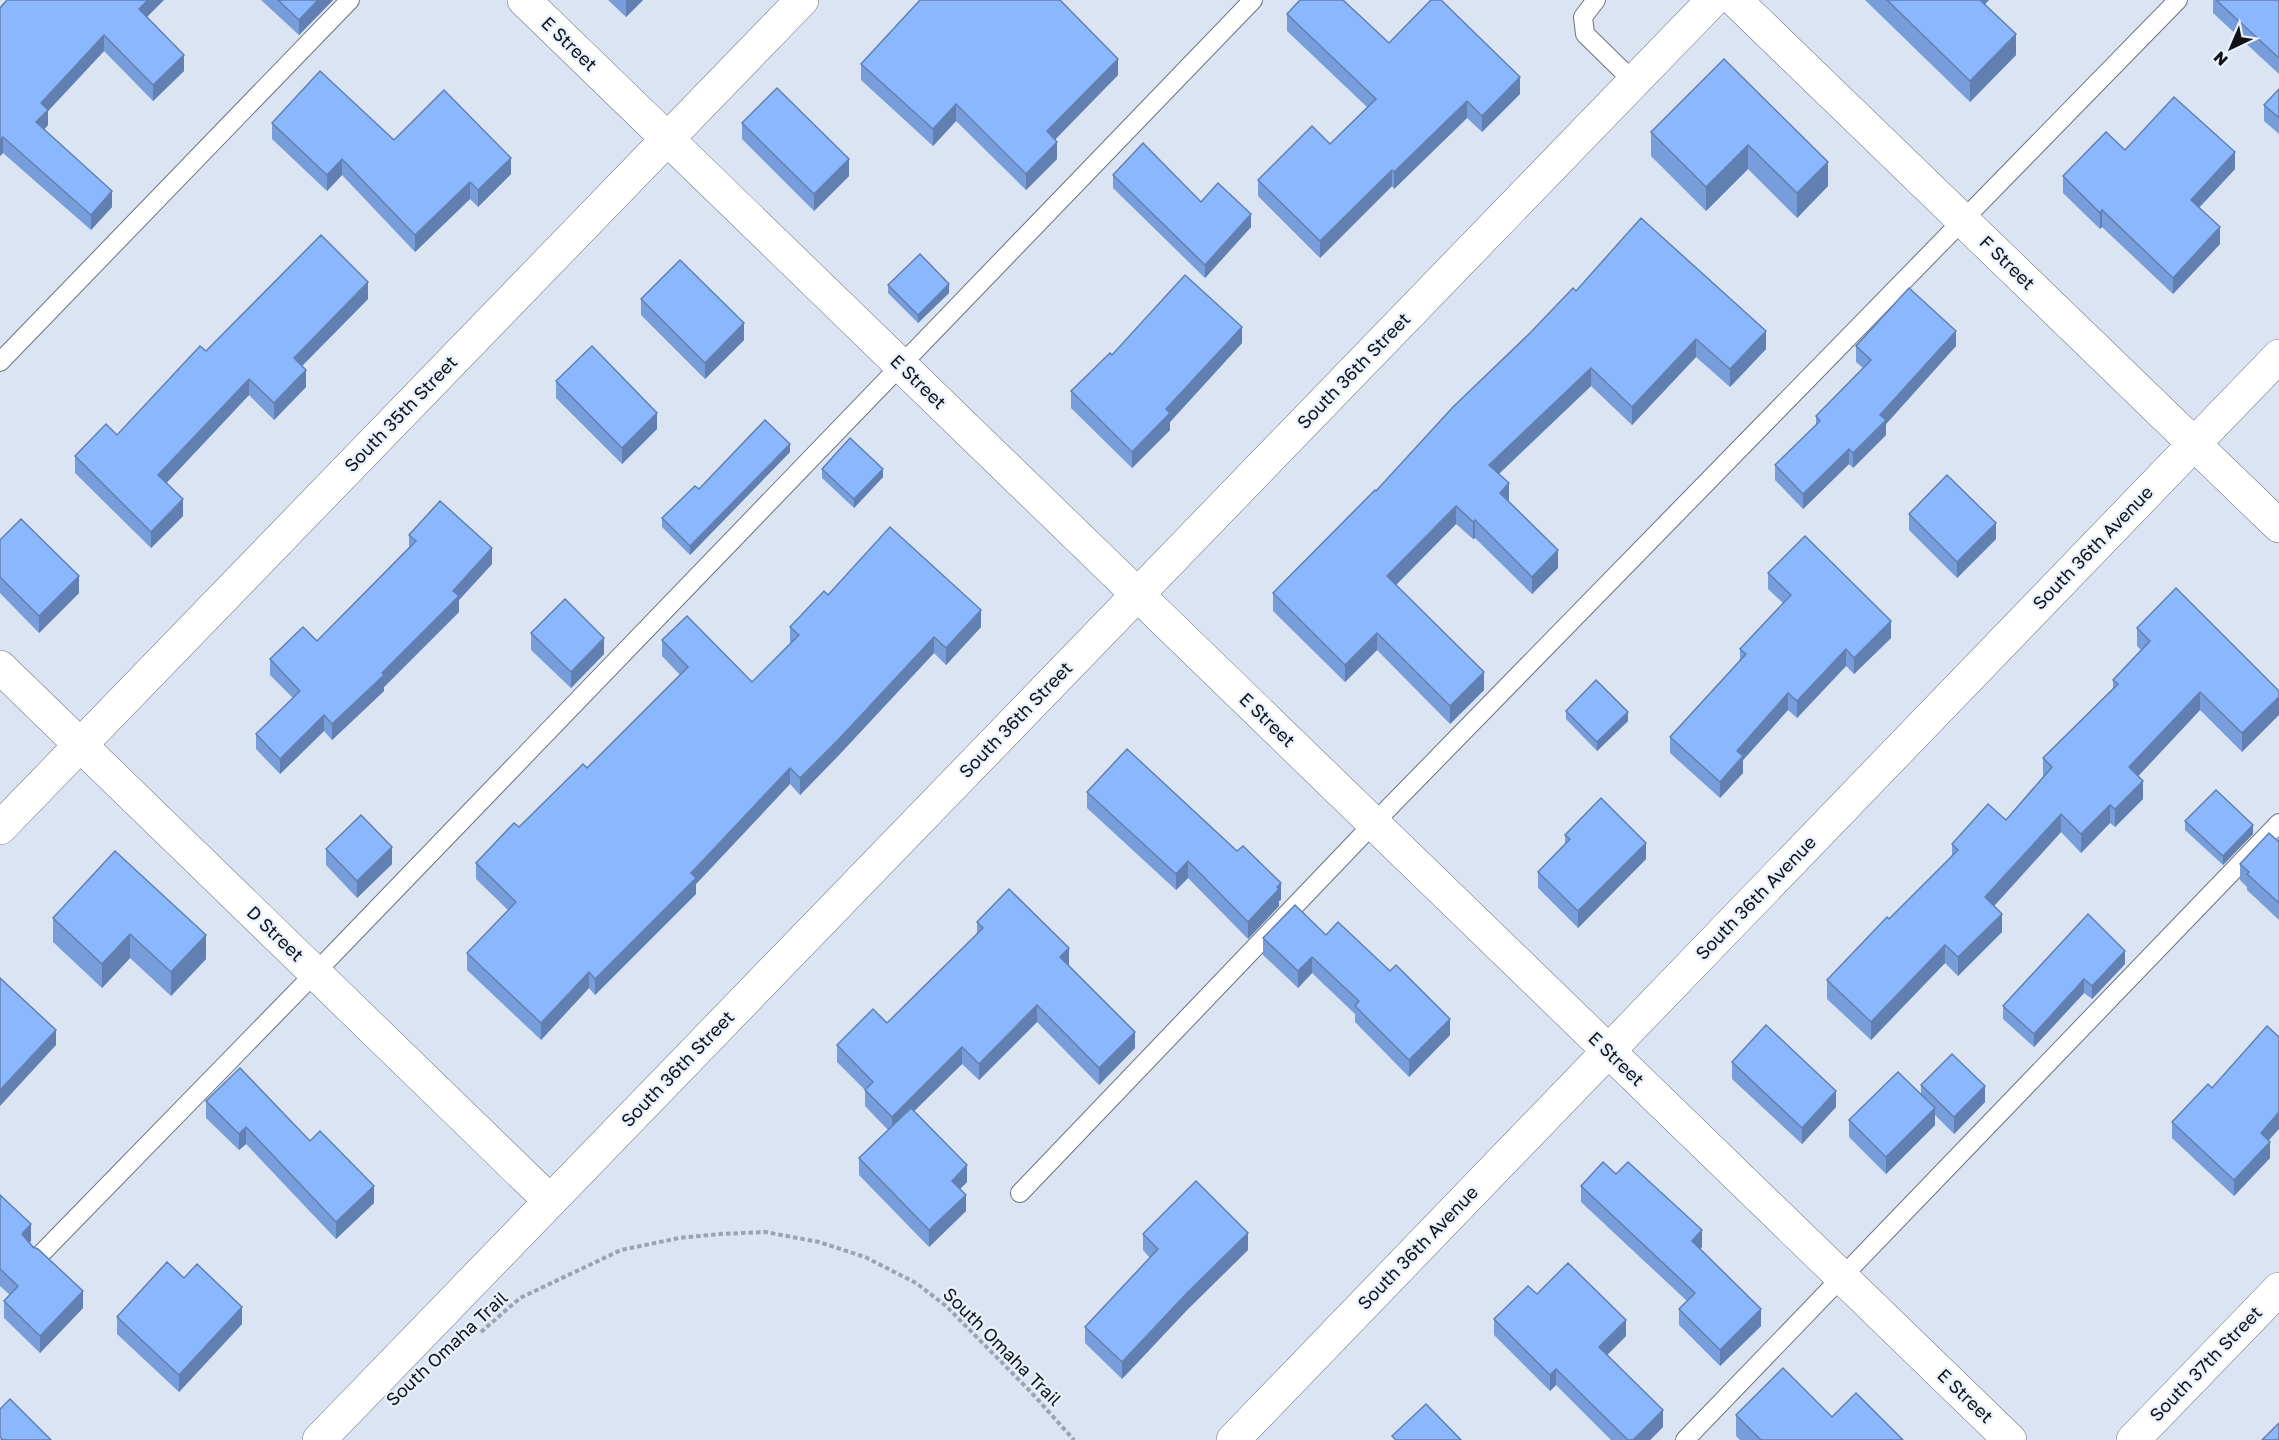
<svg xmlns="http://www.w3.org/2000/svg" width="2279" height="1440" font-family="'Golos Text',sans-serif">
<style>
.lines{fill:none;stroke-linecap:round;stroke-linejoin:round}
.service-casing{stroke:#6b7380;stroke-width:20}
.minor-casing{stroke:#6b7380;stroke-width:34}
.tertiary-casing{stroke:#6b7380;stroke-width:34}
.secondary-casing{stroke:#6b7380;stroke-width:34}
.path{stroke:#9ca3af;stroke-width:4;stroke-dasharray:4.5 3;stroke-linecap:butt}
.service{stroke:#fff;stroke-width:18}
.minor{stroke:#fff;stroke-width:33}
.tertiary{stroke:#fff;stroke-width:33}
.secondary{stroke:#fff;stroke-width:33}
.wall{fill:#779dda}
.shaded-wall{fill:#6180b1}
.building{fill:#8ab7fd;stroke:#6180b1;stroke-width:1.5}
.labels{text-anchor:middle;stroke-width:4.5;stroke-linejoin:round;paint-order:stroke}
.street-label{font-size:18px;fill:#0f1317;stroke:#e9f1fd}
</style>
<rect width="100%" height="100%" fill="#dbe4f3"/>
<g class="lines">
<g class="service-casing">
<g id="service">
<path d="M 1596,0 L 1583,17 L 1585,34 L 1634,82"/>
<path d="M 0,362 L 350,0"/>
<path d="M 1020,1193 L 1373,824 L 2178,0"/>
<path d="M 40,1255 L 315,973 L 1253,0"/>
<path d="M 1685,1440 L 2279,823"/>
</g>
</g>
<g class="minor-casing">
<g id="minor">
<path d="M 524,0 L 2010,1440"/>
<path d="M 0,667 L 550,1201"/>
<path d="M 0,828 L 802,0"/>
<path d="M 1233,1440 L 2279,356"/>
<path d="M 2133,1440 L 2279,1289"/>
</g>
</g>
<g class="tertiary-casing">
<path id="tertiary" d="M 319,1440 L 1713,0"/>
</g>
<g class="secondary-casing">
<path id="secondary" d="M 1735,0 L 2279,526"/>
</g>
<path class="path" d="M 481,1332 L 520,1298 L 621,1250 L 679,1238 L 720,1234 L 765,1232 L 819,1242 L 865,1257 L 916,1283 L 946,1306 L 1029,1390 L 1074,1440"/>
<use href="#service" class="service"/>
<use href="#minor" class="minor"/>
<use href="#tertiary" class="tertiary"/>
<use href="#secondary" class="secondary"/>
</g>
<g class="wall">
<path d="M 261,0 L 333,0 L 299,35 Z"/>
<path d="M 608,0 L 643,0 L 626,17 Z"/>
<path d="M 1865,0 L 1989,0 L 1985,4 L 2016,55 L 1970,102 Z"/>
<path d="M 2213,0 L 2279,0 L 2279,74 L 2213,13 Z"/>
<path d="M 0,8 L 147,17 L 184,71 L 153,101 L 104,51 L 48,111 L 48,125 L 44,130 L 112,207 L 91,230 L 3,153 L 0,156 Z"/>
<path d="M 1287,14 L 1389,43 L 1520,94 L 1482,132 L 1467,118 L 1394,189 L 1392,186 L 1320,258 L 1258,196 L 1258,180 L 1330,144 L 1367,107 L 1287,31 Z"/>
<path d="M 1724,59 L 1828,186 L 1797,218 L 1748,169 L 1706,211 L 1651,156 L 1651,132 Z"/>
<path d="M 861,64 L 1118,75 L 1055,139 L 1057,159 L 1026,190 L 956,121 L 933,146 L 861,80 Z"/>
<path d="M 2279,89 L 2279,134 L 2264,121 L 2264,105 Z"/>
<path d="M 272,123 L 394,140 L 511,174 L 478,207 L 470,199 L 415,252 L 342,175 L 327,191 L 272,139 Z"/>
<path d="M 742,123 L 849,176 L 814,211 L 742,139 Z"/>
<path d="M 2125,150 L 2235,169 L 2199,208 L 2220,244 L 2173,294 L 2102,227 L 2100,229 L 2063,193 L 2063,176 Z"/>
<path d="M 1113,175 L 1201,202 L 1251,227 L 1205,278 L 1113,188 Z"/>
<path d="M 888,285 L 949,293 L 918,323 L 888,293 Z"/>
<path d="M 1576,291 L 1766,349 L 1730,387 L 1696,357 L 1632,425 L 1591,386 L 1499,474 L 1508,501 L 1558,568 L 1532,594 L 1475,538 L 1473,539 L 1456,524 L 1396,585 L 1484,690 L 1450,724 L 1377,650 L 1345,682 L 1273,611 L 1273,593 Z"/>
<path d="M 368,299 L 302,366 L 306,387 L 274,420 L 249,395 L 166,483 L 183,516 L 151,548 L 75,473 L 75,456 L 117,435 L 206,351 Z"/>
<path d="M 641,299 L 744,340 L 705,379 L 641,315 Z"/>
<path d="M 1242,343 L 1170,422 L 1170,430 L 1132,468 L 1071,408 L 1071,391 L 1112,355 Z"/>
<path d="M 1856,346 L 1956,346 L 1886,424 L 1886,435 L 1853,468 L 1849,464 L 1803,509 L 1775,480 L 1775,465 L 1816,425 L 1816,416 L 1863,368 L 1856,362 Z"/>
<path d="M 556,381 L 657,429 L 622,464 L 556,398 Z"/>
<path d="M 790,452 L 690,555 L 662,527 L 662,518 L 699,489 Z"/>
<path d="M 822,469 L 883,477 L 854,508 L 822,478 Z"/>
<path d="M 1909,514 L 1996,539 L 1957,578 L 1909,530 Z"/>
<path d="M 409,535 L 492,564 L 459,600 L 459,612 L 384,687 L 384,691 L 332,740 L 324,731 L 280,774 L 256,749 L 256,734 L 293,698 L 270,675 L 270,659 L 317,641 L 409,547 Z"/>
<path d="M 0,540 L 79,593 L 39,633 L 0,593 Z"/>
<path d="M 1768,573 L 1891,638 L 1854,674 L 1846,666 L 1797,718 L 1788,710 L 1743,760 L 1743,773 L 1720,798 L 1670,753 L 1670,737 L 1740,661 L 1740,649 L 1783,603 L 1768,589 Z"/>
<path d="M 828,595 L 981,627 L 946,665 L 934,653 L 838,756 L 800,795 L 790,784 L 696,884 L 696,894 L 595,995 L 589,988 L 541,1040 L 467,970 L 467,953 L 508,910 L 476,879 L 476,863 L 519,827 L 587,768 L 680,675 L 662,656 L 662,640 L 752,682 L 790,643 L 790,627 Z"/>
<path d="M 2137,628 L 2279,691 L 2242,752 L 2200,710 L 2138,776 L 2143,799 L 2115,827 L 2110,823 L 2081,853 L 2061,832 L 1994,906 L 2002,932 L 1958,976 L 1945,963 L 1871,1040 L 1827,999 L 1827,980 L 1952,856 L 1952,844 L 2006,820 L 2043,777 L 2043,758 L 2113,689 L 2113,680 L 2141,650 L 2137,646 Z"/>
<path d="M 531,633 L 604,654 L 571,688 L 531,650 Z"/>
<path d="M 1566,711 L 1628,721 L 1597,751 L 1566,719 Z"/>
<path d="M 1087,792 L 1281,900 L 1279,901 L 1279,906 L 1248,939 L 1188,878 L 1176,890 L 1087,808 Z"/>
<path d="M 2185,821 L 2253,834 L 2223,865 L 2185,830 Z"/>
<path d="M 1565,835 L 1646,859 L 1578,928 L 1538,888 L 1538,872 L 1565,844 Z"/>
<path d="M 2279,840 L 2279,920 L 2247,890 L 2247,887 L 2240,880 L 2240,864 Z"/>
<path d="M 326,849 L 392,864 L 357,898 L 326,865 Z"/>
<path d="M 115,851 L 206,959 L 171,996 L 130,958 L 102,988 L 53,942 L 53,918 Z"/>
<path d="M 977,922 L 1069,965 L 1135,1048 L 1099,1085 L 1037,1022 L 979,1080 L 962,1064 L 914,1111 L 967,1182 L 960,1189 L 966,1211 L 929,1247 L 859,1175 L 859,1158 L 888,1130 L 865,1106 L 865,1090 L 837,1062 L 837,1045 L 887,1023 L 977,934 Z"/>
<path d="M 1326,935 L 1450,1035 L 1409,1077 L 1355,1022 L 1355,1014 L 1312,973 L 1298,988 L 1263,955 L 1263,938 Z"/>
<path d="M 2125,964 L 2092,999 L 2084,993 L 2034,1047 L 2003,1019 L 2003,1006 Z"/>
<path d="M 1732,1062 L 1836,1107 L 1802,1144 L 1732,1079 Z"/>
<path d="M 1921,1085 L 1985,1102 L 1954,1134 L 1935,1115 L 1935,1125 L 1886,1174 L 1849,1137 L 1849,1120 L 1921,1095 Z"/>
<path d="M 206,1101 L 310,1141 L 374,1203 L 336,1239 L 246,1144 L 239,1150 L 206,1118 Z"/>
<path d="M 2172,1122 L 2269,1140 L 2270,1158 L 2234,1196 L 2172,1138 Z"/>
<path d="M 1616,1174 L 1702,1247 L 1700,1249 L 1761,1326 L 1720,1366 L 1679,1325 L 1679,1309 L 1687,1301 L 1581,1202 L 1581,1186 Z"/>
<path d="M 0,1195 L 31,1241 L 29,1243 L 83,1308 L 40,1353 L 4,1318 L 4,1301 L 10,1295 L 0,1286 Z"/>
<path d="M 1143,1234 L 1248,1250 L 1187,1310 L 1122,1379 L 1085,1343 L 1085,1327 L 1150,1258 L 1143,1250 Z"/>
<path d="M 184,1278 L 242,1324 L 179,1392 L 117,1334 L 117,1317 Z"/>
<path d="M 1537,1294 L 1626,1336 L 1607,1355 L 1663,1427 L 1650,1440 L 1611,1440 L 1556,1385 L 1550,1391 L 1494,1335 L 1494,1319 Z"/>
<path d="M 1736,1415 L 1832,1417 L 1903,1440 L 1740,1440 L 1736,1436 Z"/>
</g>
<g class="shaded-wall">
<path d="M 148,0 L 164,0 L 139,25 L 139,9 Z"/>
<path d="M 318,0 L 333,0 L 299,35 L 299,20 Z"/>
<path d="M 627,0 L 643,0 L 626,17 L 626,1 Z"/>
<path d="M 1974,0 L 1989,0 L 1974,15 Z"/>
<path d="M 2016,34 L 2016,55 L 1970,102 L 1970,81 Z"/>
<path d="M 104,35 L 104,51 L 48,111 L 48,125 L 36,138 L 36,122 L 41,103 Z"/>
<path d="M 184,55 L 184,71 L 153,101 L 153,85 Z"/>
<path d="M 1118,59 L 1118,75 L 1047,148 L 1047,131 Z"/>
<path d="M 1520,77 L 1520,94 L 1482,132 L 1482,116 Z"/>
<path d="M 1467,101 L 1467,118 L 1394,189 L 1394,172 Z"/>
<path d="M 956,104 L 956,121 L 933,146 L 933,129 Z"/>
<path d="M 3,137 L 3,153 L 0,156 L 0,141 Z"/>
<path d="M 1057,142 L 1057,159 L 1026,190 L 1026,174 Z"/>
<path d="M 1748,145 L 1748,169 L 1706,211 L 1706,187 Z"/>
<path d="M 2235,152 L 2235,169 L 2191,216 L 2191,200 Z"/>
<path d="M 511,158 L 511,174 L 478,207 L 478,190 Z"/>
<path d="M 342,159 L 342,175 L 327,191 L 327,175 Z"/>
<path d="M 849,159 L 849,176 L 814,211 L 814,194 Z"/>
<path d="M 1828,162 L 1828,186 L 1797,218 L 1797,193 Z"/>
<path d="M 1392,170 L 1392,186 L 1320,258 L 1320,241 Z"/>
<path d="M 470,182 L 470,199 L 415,252 L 415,235 Z"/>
<path d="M 112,191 L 112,207 L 91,230 L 91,215 Z"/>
<path d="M 2102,210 L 2102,227 L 2100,229 L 2100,213 Z"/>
<path d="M 1251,214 L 1251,227 L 1205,278 L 1205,265 Z"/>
<path d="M 2220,227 L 2220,244 L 2173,294 L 2173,278 Z"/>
<path d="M 368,282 L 368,299 L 294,374 L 294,358 Z"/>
<path d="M 949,284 L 949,293 L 918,323 L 918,315 Z"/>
<path d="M 744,323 L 744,340 L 705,379 L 705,363 Z"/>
<path d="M 1242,327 L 1242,343 L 1170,422 L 1170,430 L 1132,468 L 1132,452 L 1166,409 Z"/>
<path d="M 1766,331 L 1766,349 L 1730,387 L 1730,369 Z"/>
<path d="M 1956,331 L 1956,346 L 1886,424 L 1886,435 L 1853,468 L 1853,453 L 1880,415 Z"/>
<path d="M 1696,339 L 1696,357 L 1632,425 L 1632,407 Z"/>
<path d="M 1591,368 L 1591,386 L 1489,483 L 1489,465 Z"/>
<path d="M 306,370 L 306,387 L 274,420 L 274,403 Z"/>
<path d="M 249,379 L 249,395 L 158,492 L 158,475 Z"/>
<path d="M 657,413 L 657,429 L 622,464 L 622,448 Z"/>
<path d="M 790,444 L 790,452 L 690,555 L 690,546 Z"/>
<path d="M 1849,449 L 1849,464 L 1803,509 L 1803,494 Z"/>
<path d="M 883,469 L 883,477 L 854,508 L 854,499 Z"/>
<path d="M 1509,483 L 1509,501 L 1500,493 Z"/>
<path d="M 183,499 L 183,516 L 151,548 L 151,532 Z"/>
<path d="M 1456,506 L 1456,524 L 1387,594 L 1387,576 Z"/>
<path d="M 1475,520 L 1475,538 L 1473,539 L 1473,522 Z"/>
<path d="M 1996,523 L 1996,539 L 1957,578 L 1957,562 Z"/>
<path d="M 492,548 L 492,564 L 459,600 L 459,612 L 384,687 L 384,691 L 332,740 L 332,724 L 382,673 L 453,591 Z"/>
<path d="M 1558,550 L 1558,568 L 1532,594 L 1532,577 Z"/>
<path d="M 79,576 L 79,593 L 39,633 L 39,616 Z"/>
<path d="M 981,610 L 981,627 L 946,665 L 946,648 Z"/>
<path d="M 1891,621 L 1891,638 L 1854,674 L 1854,658 Z"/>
<path d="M 1377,633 L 1377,650 L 1345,682 L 1345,665 Z"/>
<path d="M 934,637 L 934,653 L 838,756 L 800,795 L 800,778 Z"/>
<path d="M 604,638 L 604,654 L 571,688 L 571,672 Z"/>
<path d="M 1846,649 L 1846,666 L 1797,718 L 1797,701 Z"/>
<path d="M 1484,672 L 1484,690 L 1450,724 L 1450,706 Z"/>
<path d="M 2200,692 L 2200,710 L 2129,786 L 2129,767 Z"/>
<path d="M 1788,693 L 1788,710 L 1743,760 L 1743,773 L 1720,798 L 1720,782 L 1737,751 Z"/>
<path d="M 2279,697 L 2279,715 L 2242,752 L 2242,733 Z"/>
<path d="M 1628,712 L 1628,721 L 1597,751 L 1597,742 Z"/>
<path d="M 324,715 L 324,731 L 280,774 L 280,759 Z"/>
<path d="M 790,768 L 790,784 L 696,884 L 696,894 L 595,995 L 595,979 L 691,873 Z"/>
<path d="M 2143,781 L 2143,799 L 2115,827 L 2115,809 Z"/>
<path d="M 2110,805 L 2110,823 L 2081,853 L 2081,834 Z"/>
<path d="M 2061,814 L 2061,832 L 1985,916 L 1985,897 Z"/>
<path d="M 2253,825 L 2253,834 L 2223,865 L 2223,856 Z"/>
<path d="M 1646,843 L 1646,859 L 1578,928 L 1578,911 Z"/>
<path d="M 392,847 L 392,864 L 357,898 L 357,881 Z"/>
<path d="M 1188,861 L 1188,878 L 1176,890 L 1176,874 Z"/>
<path d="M 1281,883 L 1281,900 L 1279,901 L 1279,906 L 1248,939 L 1248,922 Z"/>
<path d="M 2002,914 L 2002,932 L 1958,976 L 1958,957 Z"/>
<path d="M 130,934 L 130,958 L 102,988 L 102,964 Z"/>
<path d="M 206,935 L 206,959 L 171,996 L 171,972 Z"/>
<path d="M 1945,945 L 1945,963 L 1871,1040 L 1871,1022 Z"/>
<path d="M 1069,948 L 1069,965 L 1060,973 L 1060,957 Z"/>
<path d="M 2125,951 L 2125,964 L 2092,999 L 2092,986 Z"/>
<path d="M 1312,957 L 1312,973 L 1298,988 L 1298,971 Z"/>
<path d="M 589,972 L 589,988 L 541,1040 L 541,1023 Z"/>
<path d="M 2084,979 L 2084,993 L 2034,1047 L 2034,1034 Z"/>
<path d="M 1037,1005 L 1037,1022 L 979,1080 L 979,1064 Z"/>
<path d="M 1450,1019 L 1450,1035 L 1409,1077 L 1409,1060 Z"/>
<path d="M 56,1030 L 56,1045 L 0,1106 L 0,1090 Z"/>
<path d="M 1135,1032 L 1135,1048 L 1099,1085 L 1099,1068 Z"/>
<path d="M 962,1047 L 962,1064 L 892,1133 L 892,1117 Z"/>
<path d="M 1985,1086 L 1985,1102 L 1954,1134 L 1954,1117 Z"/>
<path d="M 1836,1091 L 1836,1107 L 1802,1144 L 1802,1128 Z"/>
<path d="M 1935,1108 L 1935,1125 L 1886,1174 L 1886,1157 Z"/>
<path d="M 2279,1112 L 2279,1129 L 2261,1149 L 2261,1133 Z"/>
<path d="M 246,1127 L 246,1144 L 239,1150 L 239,1134 Z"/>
<path d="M 2270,1142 L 2270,1158 L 2234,1196 L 2234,1180 Z"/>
<path d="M 967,1165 L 967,1182 L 952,1197 L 952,1181 Z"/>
<path d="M 374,1186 L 374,1203 L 336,1239 L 336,1222 Z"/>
<path d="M 966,1195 L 966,1211 L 929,1247 L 929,1230 Z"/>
<path d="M 31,1224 L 31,1241 L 22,1251 L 22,1234 Z"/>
<path d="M 1702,1230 L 1702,1247 L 1692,1257 L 1692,1241 Z"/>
<path d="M 1248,1233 L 1248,1250 L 1187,1310 L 1122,1379 L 1122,1362 L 1187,1293 Z"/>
<path d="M 83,1291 L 83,1308 L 40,1353 L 40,1336 Z"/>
<path d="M 242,1307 L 242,1324 L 179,1392 L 179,1375 Z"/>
<path d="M 1761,1309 L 1761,1326 L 1720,1366 L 1720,1350 Z"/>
<path d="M 1626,1320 L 1626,1336 L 1599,1363 L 1599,1347 Z"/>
<path d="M 1556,1369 L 1556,1385 L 1550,1391 L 1550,1375 Z"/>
<path d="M 1663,1410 L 1663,1427 L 1650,1440 L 1633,1440 Z"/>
</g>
<g class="building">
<path d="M 7,0 L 148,0 L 139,9 L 184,55 L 153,85 L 104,35 L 41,103 L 48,110 L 36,122 L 112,191 L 91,215 L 3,137 L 0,141 L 0,8 Z"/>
<path d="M 278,0 L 318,0 L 299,20 Z"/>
<path d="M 920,0 L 1060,0 L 1118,59 L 1047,131 L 1057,142 L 1026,174 L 956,104 L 933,129 L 861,64 Z"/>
<path d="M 1300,0 L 1343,0 L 1389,43 L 1431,0 L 1441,0 L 1520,77 L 1482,116 L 1467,101 L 1394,172 L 1392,170 L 1320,241 L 1258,180 L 1312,126 L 1330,144 L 1376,99 L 1287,14 Z"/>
<path d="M 1887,0 L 1980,0 L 2016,34 L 1970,81 Z"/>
<path d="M 2216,0 L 2279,0 L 2279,58 Z"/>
<path d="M 1724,59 L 1828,162 L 1797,193 L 1748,145 L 1706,187 L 1651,132 Z"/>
<path d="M 320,71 L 394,140 L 444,90 L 511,158 L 478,190 L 470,182 L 415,235 L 342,159 L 327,175 L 272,123 Z"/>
<path d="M 777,88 L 849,159 L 814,194 L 742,123 Z"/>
<path d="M 2279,89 L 2279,118 L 2264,105 Z"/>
<path d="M 2174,97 L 2235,152 L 2191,200 L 2220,227 L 2173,278 L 2102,210 L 2100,213 L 2063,176 L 2106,132 L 2125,150 Z"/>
<path d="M 1143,143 L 1201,202 L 1218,183 L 1251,214 L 1205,265 L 1113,175 Z"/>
<path d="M 1641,218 L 1766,331 L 1730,369 L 1696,339 L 1632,407 L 1591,368 L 1489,465 L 1509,483 L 1500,493 L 1558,550 L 1532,577 L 1475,520 L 1473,522 L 1456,506 L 1387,576 L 1484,672 L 1450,706 L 1377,633 L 1345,665 L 1273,593 L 1375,490 L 1376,491 L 1453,407 L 1530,333 L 1573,288 L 1576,291 Z"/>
<path d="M 321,235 L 368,282 L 294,358 L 306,370 L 274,403 L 249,379 L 158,475 L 183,499 L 151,532 L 75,456 L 106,424 L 117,435 L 200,346 L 206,351 Z"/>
<path d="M 920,254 L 949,284 L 918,315 L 888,285 Z"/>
<path d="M 680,260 L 744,323 L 705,363 L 641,299 Z"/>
<path d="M 1185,275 L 1242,327 L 1166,409 L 1170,413 L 1132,452 L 1071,391 L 1110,353 L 1112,355 Z"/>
<path d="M 1909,288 L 1956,331 L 1880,415 L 1886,420 L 1853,453 L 1849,449 L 1803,494 L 1775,465 L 1820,421 L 1816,416 L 1871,360 L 1856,346 Z"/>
<path d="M 592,346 L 657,413 L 622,448 L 556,381 Z"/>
<path d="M 765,420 L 790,444 L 690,546 L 662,518 L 695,486 L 699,489 Z"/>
<path d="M 850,438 L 883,469 L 854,499 L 822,469 Z"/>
<path d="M 1947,475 L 1996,523 L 1957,562 L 1909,514 Z"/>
<path d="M 440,501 L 492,548 L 453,591 L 459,596 L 382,673 L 384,675 L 332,724 L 324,715 L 280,759 L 256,734 L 300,691 L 270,659 L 303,627 L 317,641 L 416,541 L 409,535 Z"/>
<path d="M 21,519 L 79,576 L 39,616 L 0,577 L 0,540 Z"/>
<path d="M 890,527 L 981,610 L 946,648 L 934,637 L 838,740 L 800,778 L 790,768 L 691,873 L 696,878 L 595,979 L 589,972 L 541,1023 L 467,953 L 516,902 L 476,863 L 514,823 L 519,827 L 583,764 L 587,768 L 688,667 L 662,640 L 687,616 L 752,682 L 799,635 L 790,627 L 824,591 L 828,595 Z"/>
<path d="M 1805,536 L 1891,621 L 1854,658 L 1846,649 L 1797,701 L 1788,693 L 1737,751 L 1743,756 L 1720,782 L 1670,737 L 1746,654 L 1740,649 L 1791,595 L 1768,573 Z"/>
<path d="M 2176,588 L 2279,691 L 2279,697 L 2242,733 L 2200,692 L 2129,767 L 2143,781 L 2115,809 L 2110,805 L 2081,834 L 2061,814 L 1985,897 L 2002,914 L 1958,957 L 1945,945 L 1871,1022 L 1827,980 L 1887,917 L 1889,919 L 1958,850 L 1952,844 L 1988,804 L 2006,820 L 2052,767 L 2043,758 L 2118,684 L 2113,680 L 2150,641 L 2137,628 Z"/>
<path d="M 565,599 L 604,638 L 571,672 L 531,633 Z"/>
<path d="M 1596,680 L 1628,712 L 1597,742 L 1566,711 Z"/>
<path d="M 1127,749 L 1237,851 L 1243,846 L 1281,883 L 1277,887 L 1279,889 L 1248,922 L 1188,861 L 1176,874 L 1087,792 Z"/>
<path d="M 2216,790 L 2253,825 L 2223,856 L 2185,821 Z"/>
<path d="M 1601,798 L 1646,843 L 1578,911 L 1538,872 L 1570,839 L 1565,835 Z"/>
<path d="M 361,815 L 392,847 L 357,881 L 326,849 Z"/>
<path d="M 2269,833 L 2278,841 L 2279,840 L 2279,903 L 2247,874 L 2249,872 L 2240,864 Z"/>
<path d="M 115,851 L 206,935 L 171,972 L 130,934 L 102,964 L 53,918 Z"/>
<path d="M 1009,889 L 1069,948 L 1060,957 L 1135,1032 L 1099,1068 L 1037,1005 L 979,1064 L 962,1047 L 892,1117 L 865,1090 L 873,1082 L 837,1045 L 873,1009 L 887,1023 L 983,928 L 977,922 Z"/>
<path d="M 1295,905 L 1326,935 L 1338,922 L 1390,971 L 1396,965 L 1450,1019 L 1409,1060 L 1355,1006 L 1359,1001 L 1312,957 L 1298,971 L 1263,938 Z"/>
<path d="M 2088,914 L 2125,951 L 2092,986 L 2084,979 L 2034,1034 L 2003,1006 Z"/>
<path d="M 0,978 L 56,1030 L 0,1090 Z"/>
<path d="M 1766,1025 L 1836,1091 L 1802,1128 L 1732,1062 Z"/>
<path d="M 2267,1026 L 2279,1037 L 2279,1112 L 2261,1133 L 2270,1142 L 2234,1180 L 2172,1122 L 2208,1084 L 2212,1088 Z"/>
<path d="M 1952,1054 L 1985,1086 L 1954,1117 L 1921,1085 Z"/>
<path d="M 240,1068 L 310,1141 L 320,1131 L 374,1186 L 336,1222 L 246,1127 L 239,1134 L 206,1101 Z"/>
<path d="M 1898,1072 L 1935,1108 L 1886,1157 L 1849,1120 Z"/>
<path d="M 911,1108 L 967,1165 L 952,1181 L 966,1195 L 929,1230 L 859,1158 Z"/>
<path d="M 1603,1162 L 1616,1174 L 1628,1162 L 1702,1230 L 1692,1241 L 1761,1309 L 1720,1350 L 1679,1309 L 1695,1293 L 1581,1186 Z"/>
<path d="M 1196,1181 L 1248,1233 L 1187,1293 L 1122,1362 L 1085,1327 L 1158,1249 L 1143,1234 Z"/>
<path d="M 0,1195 L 31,1224 L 22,1234 L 33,1247 L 38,1249 L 83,1291 L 40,1336 L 4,1301 L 18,1286 L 0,1269 Z"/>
<path d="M 167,1262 L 184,1278 L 197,1264 L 242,1307 L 179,1375 L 117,1317 Z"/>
<path d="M 1568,1263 L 1626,1320 L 1599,1347 L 1663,1410 L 1633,1440 L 1628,1440 L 1556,1369 L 1550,1375 L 1494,1319 L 1528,1286 L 1537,1294 Z"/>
<path d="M 1783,1368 L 1832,1417 L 1856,1393 L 1903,1440 L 1761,1440 L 1736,1415 Z"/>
<path d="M 10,1399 L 51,1440 L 1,1440 L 2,1439 L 0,1437 L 0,1409 Z"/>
<path d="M 1426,1404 L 1461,1440 L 1396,1440 L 1392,1436 Z"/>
<path d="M 2279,1423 L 2279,1440 L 2262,1440 Z"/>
</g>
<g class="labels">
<g class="street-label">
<text transform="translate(569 44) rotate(44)" y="6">E Street</text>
<text transform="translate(2007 263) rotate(44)" y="6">F Street</text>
<text transform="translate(1354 371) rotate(-46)" y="6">South 36th Street</text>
<text transform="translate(918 382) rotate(44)" y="6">E Street</text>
<text transform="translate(401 414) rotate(-46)" y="6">South 35th Street</text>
<text transform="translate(2093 548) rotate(-46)" y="6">South 36th Avenue</text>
<text transform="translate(1016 720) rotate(-46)" y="6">South 36th Street</text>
<text transform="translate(1267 720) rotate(44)" y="6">E Street</text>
<text transform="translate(1756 898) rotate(-46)" y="6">South 36th Avenue</text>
<text transform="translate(275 934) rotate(44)" y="6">D Street</text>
<text transform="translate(1616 1059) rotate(44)" y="6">E Street</text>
<text transform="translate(678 1069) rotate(-46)" y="6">South 36th Street</text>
<text transform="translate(1418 1248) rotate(-46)" y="6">South 36th Avenue</text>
<text transform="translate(1002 1347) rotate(45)" y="6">South Omaha Trail</text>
<text transform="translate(447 1349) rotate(-43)" y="6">South Omaha Trail</text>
<text transform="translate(2206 1364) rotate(-46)" y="6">South 37th Street</text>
<text transform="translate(1965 1396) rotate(44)" y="6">E Street</text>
</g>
</g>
<g transform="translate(2231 48) rotate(224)" stroke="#e9f1fd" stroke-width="4.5" paint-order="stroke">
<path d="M0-4.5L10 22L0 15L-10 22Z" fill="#0f1317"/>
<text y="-9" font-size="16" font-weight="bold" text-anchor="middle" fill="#0f1317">N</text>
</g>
</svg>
